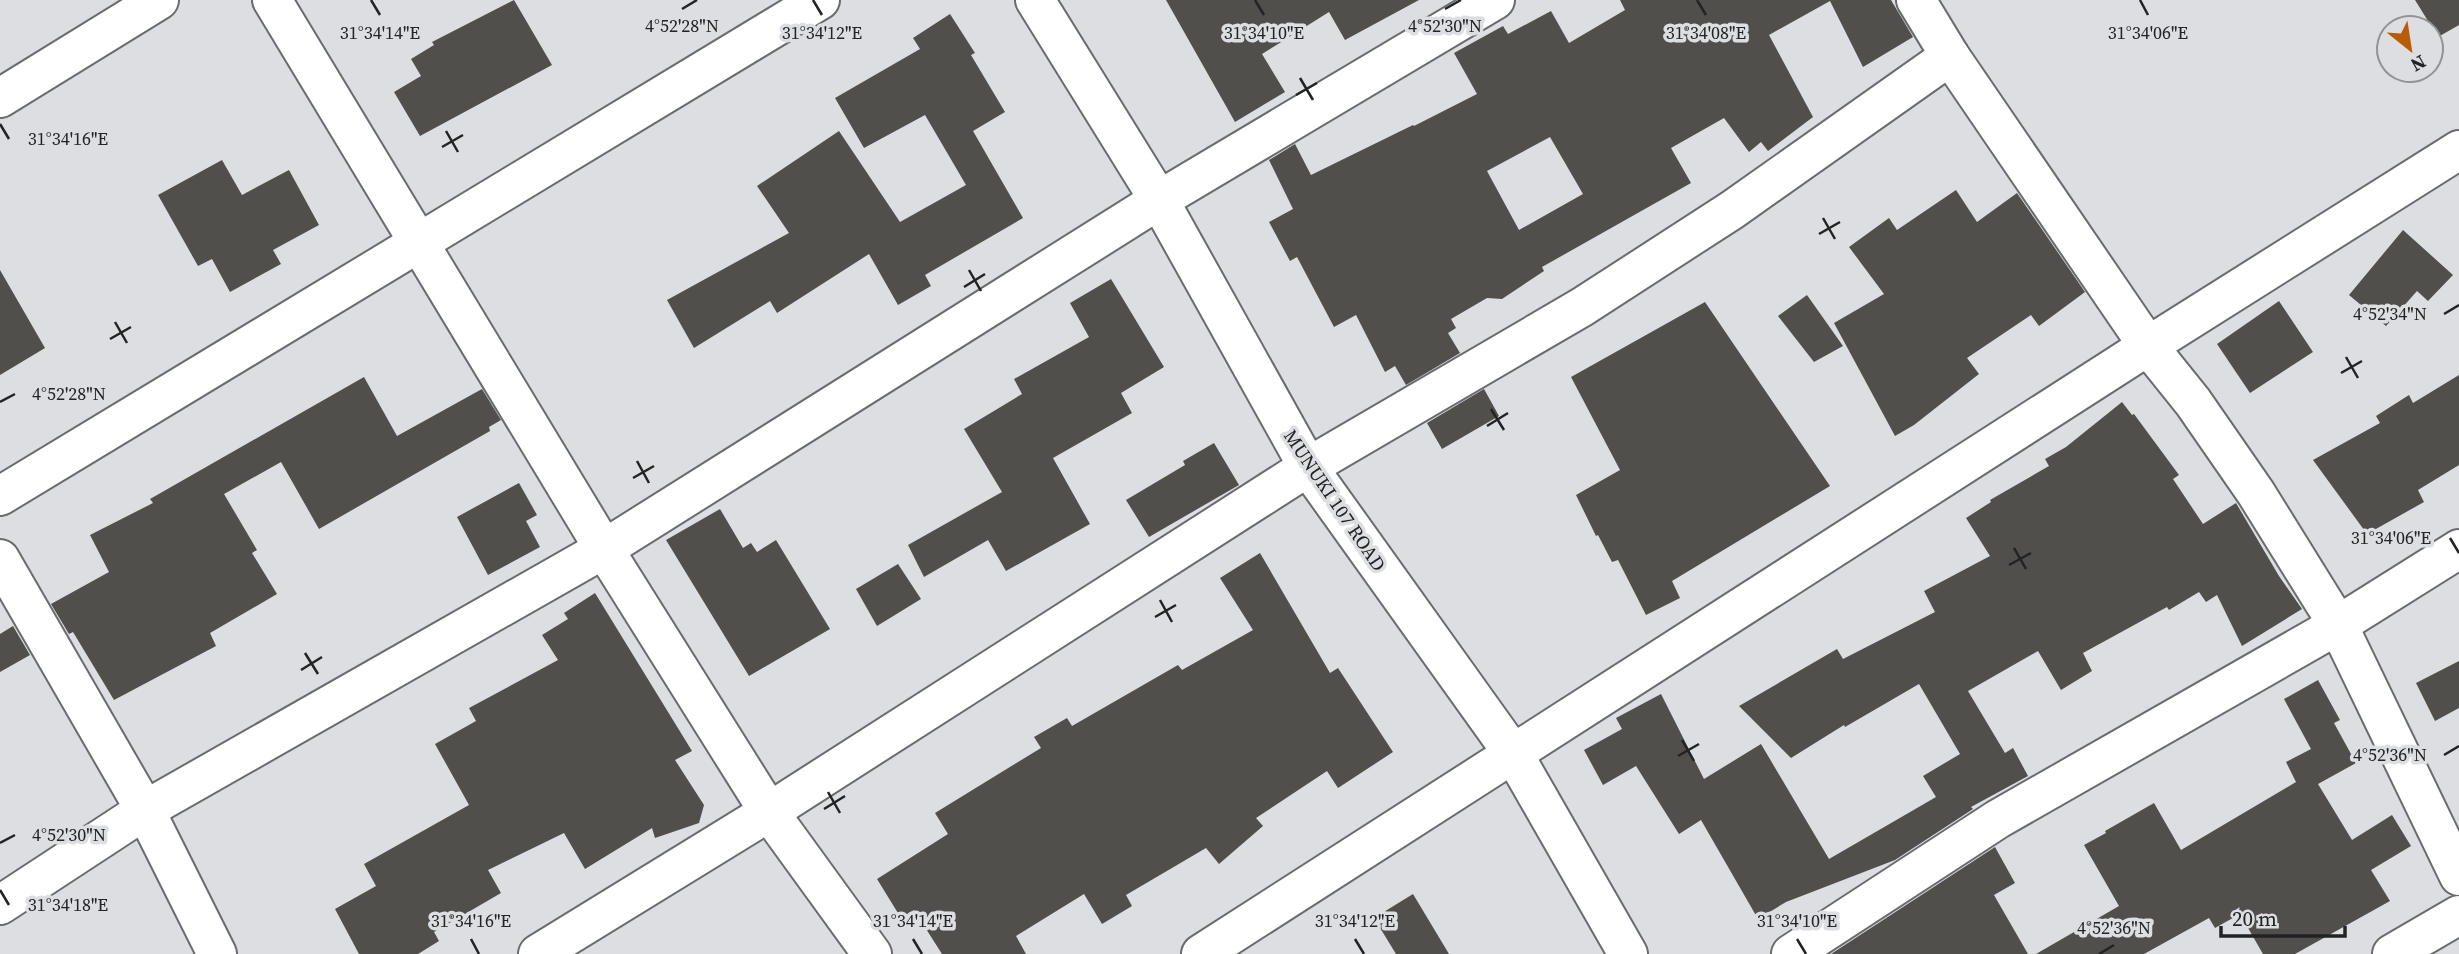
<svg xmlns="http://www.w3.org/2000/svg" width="2459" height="954" font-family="'Source Serif 4',serif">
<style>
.building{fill:#514f4c;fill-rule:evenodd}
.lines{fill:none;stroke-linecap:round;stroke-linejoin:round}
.street-casing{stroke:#696b6e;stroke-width:42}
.secondary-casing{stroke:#696b6e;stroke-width:42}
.street{stroke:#fff;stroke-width:38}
.secondary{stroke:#fff;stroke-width:38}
.ticks{fill:none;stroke:#222324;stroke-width:2.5}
.labels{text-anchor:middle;stroke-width:7;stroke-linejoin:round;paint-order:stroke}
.street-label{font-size:19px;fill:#222324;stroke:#dcdee2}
.ticks-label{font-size:18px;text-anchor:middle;fill:#222324;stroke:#dcdee2;stroke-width:7;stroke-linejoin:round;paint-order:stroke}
</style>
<rect width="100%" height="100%" fill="#dcdee2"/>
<g class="building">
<path d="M 514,0 L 552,65 L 420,136 L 394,92 L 421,76 L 411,59 L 434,45 L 432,42 Z"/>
<path d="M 1166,0 L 1419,0 L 1345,40 L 1329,12 L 1262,54 L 1285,92 L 1235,122 Z"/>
<path d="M 1620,0 L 1891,0 L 1913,37 L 1863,67 L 1830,1 L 1769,35 L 1813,117 L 1768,151 L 1761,142 L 1749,152 L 1724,118 L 1671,148 L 1691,183 L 1542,267 L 1544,271 L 1502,299 L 1487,298 L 1451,319 L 1456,328 L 1448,333 L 1460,353 L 1406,385 L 1395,366 L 1385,372 L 1356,315 L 1334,327 L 1297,257 L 1290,261 L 1269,222 L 1293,209 L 1269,160 L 1295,144 L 1311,175 L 1413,125 L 1414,126 L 1477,94 L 1454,53 L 1503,26 L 1508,34 L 1551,11 L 1569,43 L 1625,10 ZM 1550,137 L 1583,194 L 1519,230 L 1487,171 Z"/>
<path d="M 2415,0 L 2459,0 L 2459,25 L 2438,37 Z"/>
<path d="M 950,14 L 975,53 L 971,55 L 1005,112 L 973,131 L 1023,218 L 925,275 L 931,286 L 898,305 L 869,254 L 777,313 L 770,301 L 694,348 L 667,300 L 789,233 L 757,186 L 839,131 L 900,222 L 966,185 L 925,115 L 864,148 L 835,98 L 920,49 L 913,38 Z"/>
<path d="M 222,160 L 242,195 L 289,170 L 319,225 L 273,250 L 281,264 L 230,292 L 212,259 L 198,266 L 158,195 Z"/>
<path d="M 1956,190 L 1977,222 L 2017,193 L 2085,292 L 2039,326 L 2031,315 L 1967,358 L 1979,374 L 1914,425 L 1895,436 L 1834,323 L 1884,294 L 1849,247 L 1889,218 L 1897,230 Z"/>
<path d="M 2403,230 L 2453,275 L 2428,301 L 2417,291 L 2386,326 L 2349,295 Z"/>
<path d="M 0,270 L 45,348 L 0,375 Z"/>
<path d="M 1111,279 L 1164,367 L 1121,393 L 1132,413 L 1053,458 L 1090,524 L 1006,571 L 988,540 L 924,577 L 908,545 L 1002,492 L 964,429 L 1022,394 L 1014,379 L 1089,337 L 1070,303 Z"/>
<path d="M 1807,295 L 1843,346 L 1814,362 L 1778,316 Z"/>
<path d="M 2279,301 L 2313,352 L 2250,393 L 2217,344 Z"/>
<path d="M 1705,302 L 1830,486 L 1672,581 L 1680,598 L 1646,615 L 1618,560 L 1612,562 L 1598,535 L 1596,536 L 1576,495 L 1620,470 L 1571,377 Z"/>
<path d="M 2459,375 L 2459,465 L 2418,490 L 2424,502 L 2367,534 L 2313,460 L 2380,423 L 2376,416 L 2409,395 L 2413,403 Z"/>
<path d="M 364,377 L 397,436 L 482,389 L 501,420 L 489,427 L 490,431 L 319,529 L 281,462 L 224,494 L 257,550 L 252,553 L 277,594 L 210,633 L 216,646 L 114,700 L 73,632 L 69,634 L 51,604 L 109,572 L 90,535 L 153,503 L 150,499 Z"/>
<path d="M 1484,389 L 1499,416 L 1442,449 L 1427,423 Z"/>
<path d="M 2122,402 L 2132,415 L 2134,414 L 2179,475 L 2173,479 L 2203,524 L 2236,503 L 2279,576 L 2302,609 L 2242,646 L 2217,595 L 2206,602 L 2199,592 L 2169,610 L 2167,607 L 2083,653 L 2092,671 L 2061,690 L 2038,651 L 1968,691 L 2005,753 L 2013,748 L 2028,776 L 1971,807 L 1973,809 L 1895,860 L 1786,902 L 1758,919 L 1701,820 L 1679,834 L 1636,766 L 1603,785 L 1584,750 L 1622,729 L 1616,718 L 1661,694 L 1704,779 L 1761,744 L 1829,859 L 1936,797 L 1923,776 L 1960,754 L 1919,684 L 1845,727 L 1844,725 L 1791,758 L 1739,706 L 1837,649 L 1843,659 L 1935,612 L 1924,591 L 1990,556 L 1966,518 L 1991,502 L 1990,500 L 2049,466 L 2045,459 L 2066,447 Z"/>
<path d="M 1214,443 L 1239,485 L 1149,537 L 1126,500 L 1185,465 L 1183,461 Z"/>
<path d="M 519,483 L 537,515 L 526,521 L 540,547 L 488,575 L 457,517 Z"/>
<path d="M 720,509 L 743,548 L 751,543 L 757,552 L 776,540 L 830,629 L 749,676 L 666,540 Z"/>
<path d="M 1260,553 L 1330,673 L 1338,668 L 1393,752 L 1338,788 L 1327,771 L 1256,818 L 1263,826 L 1219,864 L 1206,848 L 1126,895 L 1132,906 L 1102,924 L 1084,894 L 1016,936 L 1026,954 L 942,954 L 914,910 L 901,918 L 877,879 L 948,834 L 935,813 L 1041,748 L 1034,737 L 1067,718 L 1072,726 L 1178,665 L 1182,670 L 1253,630 L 1220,578 Z"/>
<path d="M 898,564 L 921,599 L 877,626 L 856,589 Z"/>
<path d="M 595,593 L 692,751 L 675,760 L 704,805 L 699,823 L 655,838 L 652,828 L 585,869 L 564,833 L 488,870 L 501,893 L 434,932 L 439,941 L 418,954 L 359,954 L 335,909 L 376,886 L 364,864 L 469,805 L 435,744 L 476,721 L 469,708 L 558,660 L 542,635 L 568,619 L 564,613 Z"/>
<path d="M 13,626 L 30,655 L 0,672 L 0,634 Z"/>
<path d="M 2459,661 L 2459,708 L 2435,721 L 2416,683 Z"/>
<path d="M 2318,680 L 2340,720 L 2334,723 L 2356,763 L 2318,784 L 2352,840 L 2392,815 L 2411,846 L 2371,870 L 2390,901 L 2295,954 L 2263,954 L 2240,914 L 2215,928 L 2209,918 L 2144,954 L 2036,954 L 2119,906 L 2084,845 L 2106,833 L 2105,831 L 2154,803 L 2181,850 L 2296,782 L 2286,762 L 2311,749 L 2284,699 Z"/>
<path d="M 1995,847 L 2015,883 L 1994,895 L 2028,954 L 1831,954 Z"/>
<path d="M 1413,894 L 1449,954 L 1396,954 L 1374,918 Z"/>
</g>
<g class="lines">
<g class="street-casing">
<g id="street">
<path d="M 272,0 L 604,549 L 769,812 L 872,954"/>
<path d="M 1916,0 L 1950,56 L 2148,346 L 2193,402 L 2256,493 L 2338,625 L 2459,876"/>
<path d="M 0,98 L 159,0"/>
<path d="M 0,496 L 820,0"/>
<path d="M 0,559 L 145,810 L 217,954"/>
<path d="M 0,905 L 145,810 L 604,549 L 1159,200 L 1495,0"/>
<path d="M 538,954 L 769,812 L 1308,467 L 1582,307 L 1732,210 L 1950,56"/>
<path d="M 1201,954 L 2148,346 L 2459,150"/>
<path d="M 1791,954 L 1998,819 L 2338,625 L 2459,549"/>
<path d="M 2392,954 L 2459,915"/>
</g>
</g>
<g class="secondary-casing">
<path id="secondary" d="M 1035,0 L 1159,200 L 1308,467 L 1514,755 L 1628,954"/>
</g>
<use href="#street" class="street"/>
<use href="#secondary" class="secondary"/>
</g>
<path class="ticks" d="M 371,0 L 380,15M 813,0 L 822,15M 1255,0 L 1264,15M 1697,0 L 1706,15M 2140,0 L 2148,15M 682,9 L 697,0M 1445,9 L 1461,0M 1300,78 L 1313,100M 1296,95 L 1317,83M 0,124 L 9,139M 446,131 L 458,152M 442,147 L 463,135M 1823,218 L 1835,239M 1819,234 L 1840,222M 969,270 L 981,291M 964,287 L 985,274M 2444,314 L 2459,305M 115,322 L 127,343M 110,339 L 131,327M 2346,357 L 2358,378M 2341,373 L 2362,361M 0,402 L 15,394M 1491,409 L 1504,430M 1487,426 L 1508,413M 637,461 L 649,483M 633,478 L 654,466M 2450,538 L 2459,553M 2014,548 L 2026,569M 2009,565 L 2031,553M 1160,600 L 1172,622M 1155,617 L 1176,605M 305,653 L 318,674M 301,670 L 322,657M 1682,740 L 1694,761M 2444,755 L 2459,746M 1678,756 L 1699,744M 828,792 L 840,813M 824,809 L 845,796M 0,843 L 15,835M 0,890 L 9,905M 471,939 L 479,954M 913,939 L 922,954M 1355,939 L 1364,954M 1797,939 L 1806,954M 2099,954 L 2114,945"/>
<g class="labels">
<g class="street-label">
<text transform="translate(1335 500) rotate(56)" y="7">MUNUKI 107 ROAD</text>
</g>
</g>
<g class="ticks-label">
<text x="682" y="32">4°52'28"N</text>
<text x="1445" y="32">4°52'30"N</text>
<text x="380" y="39">31°34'14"E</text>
<text x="1264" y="39">31°34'10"E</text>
<text x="822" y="39">31°34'12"E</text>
<text x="1706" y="39">31°34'08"E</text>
<text x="2148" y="39">31°34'06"E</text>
<text x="68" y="145">31°34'16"E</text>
<text x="2390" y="320">4°52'34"N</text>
<text x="69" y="400">4°52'28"N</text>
<text x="2391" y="544">31°34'06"E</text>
<text x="2390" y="761">4°52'36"N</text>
<text x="69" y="841">4°52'30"N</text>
<text x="68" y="911">31°34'18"E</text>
<text x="471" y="927">31°34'16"E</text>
<text x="913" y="927">31°34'14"E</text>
<text x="1355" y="927">31°34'12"E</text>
<text x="1797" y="927">31°34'10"E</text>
<text x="2114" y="934">4°52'36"N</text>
</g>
<g transform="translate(2410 49) rotate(150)"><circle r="33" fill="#dcdee2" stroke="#929396" stroke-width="2"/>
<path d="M0-5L12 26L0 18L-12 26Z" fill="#b95c08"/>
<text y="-10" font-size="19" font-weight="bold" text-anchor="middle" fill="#222324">N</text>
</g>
<path d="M2221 926v10h124v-10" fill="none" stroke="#222324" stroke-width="3.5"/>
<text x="2232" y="926" font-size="21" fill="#222324" stroke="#dcdee2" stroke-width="5" paint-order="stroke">20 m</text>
</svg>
